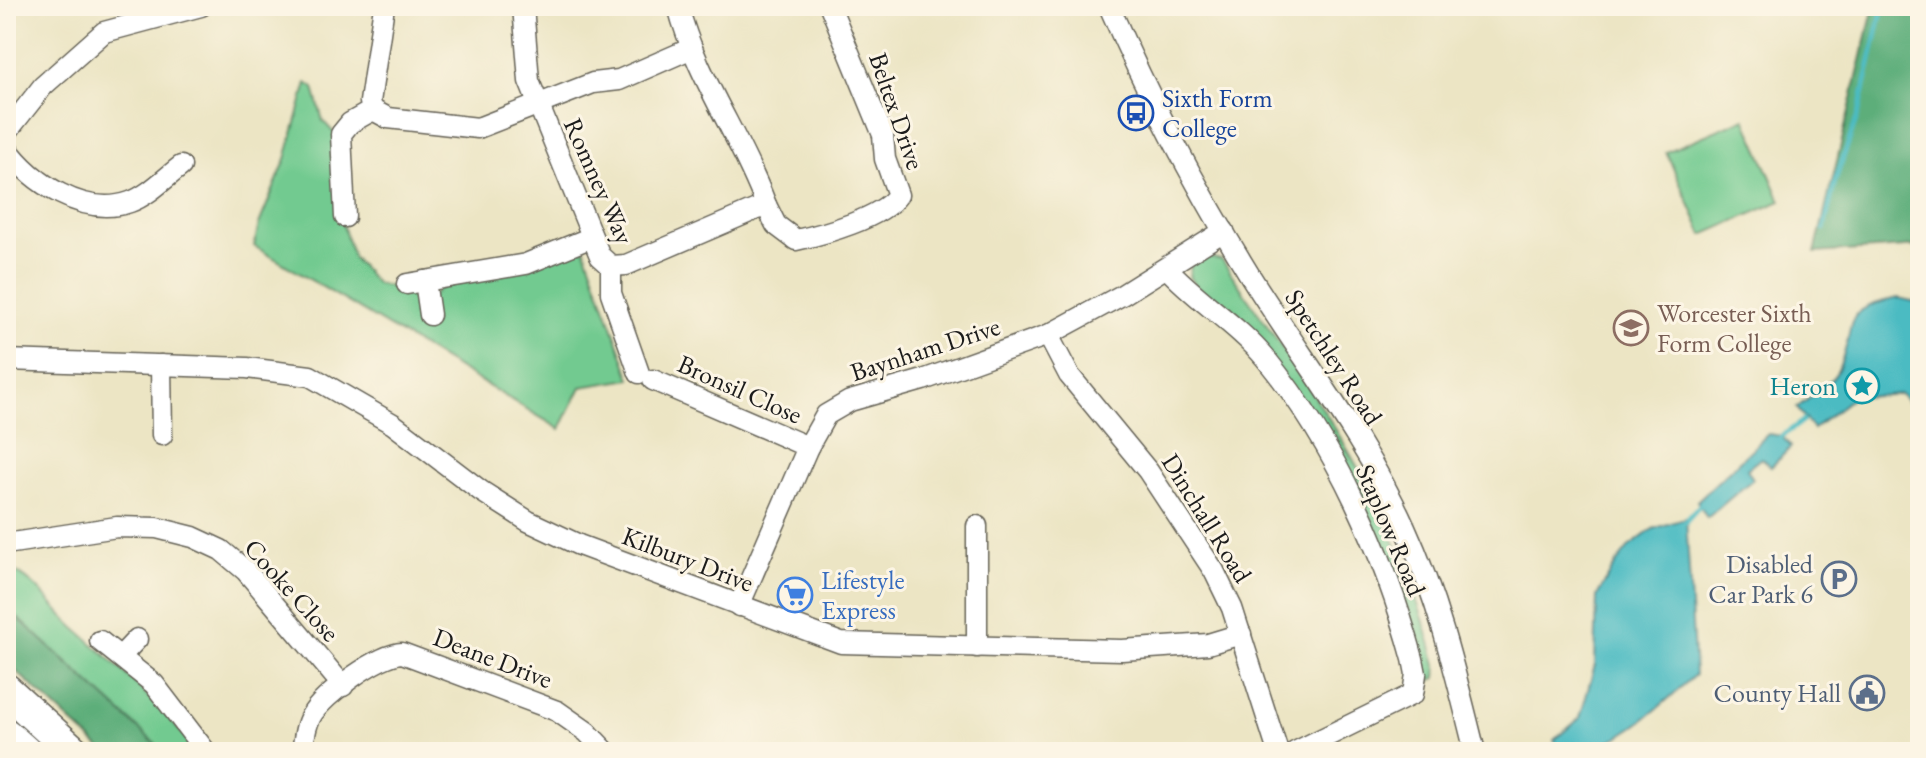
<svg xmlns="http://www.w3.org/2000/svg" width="1926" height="758" font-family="'EB Garamond',serif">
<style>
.green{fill:#72ca90;stroke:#477356;stroke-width:2}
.forest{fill:#5dae7a;stroke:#3c654b;stroke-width:2}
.water{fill:#4cbbc2;stroke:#346c6f;stroke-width:2}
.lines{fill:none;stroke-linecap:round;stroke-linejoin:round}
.stream{stroke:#4cbbc2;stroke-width:5}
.minor-casing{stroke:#656257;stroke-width:23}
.trunk-casing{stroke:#656257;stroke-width:35}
.minor{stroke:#fff;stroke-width:20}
.trunk{stroke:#fff;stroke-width:32}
.labels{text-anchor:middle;stroke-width:6;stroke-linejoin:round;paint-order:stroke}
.transit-label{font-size:26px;fill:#164399;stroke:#fcf5e5;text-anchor:start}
.street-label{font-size:26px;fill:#1c1c1c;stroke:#fcf5e5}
.education-label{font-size:26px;fill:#785e54;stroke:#fcf5e5;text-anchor:start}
.culture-label{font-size:26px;fill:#0d838f;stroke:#fcf5e5;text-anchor:end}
.service-label{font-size:26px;fill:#4e5e75;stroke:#fcf5e5;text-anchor:end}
.shop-label{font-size:26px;fill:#366cbe;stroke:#fcf5e5;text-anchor:start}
</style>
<rect width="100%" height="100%" fill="#fcf5e5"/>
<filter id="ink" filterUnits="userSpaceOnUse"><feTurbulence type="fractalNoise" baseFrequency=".0125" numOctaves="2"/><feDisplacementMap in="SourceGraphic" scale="16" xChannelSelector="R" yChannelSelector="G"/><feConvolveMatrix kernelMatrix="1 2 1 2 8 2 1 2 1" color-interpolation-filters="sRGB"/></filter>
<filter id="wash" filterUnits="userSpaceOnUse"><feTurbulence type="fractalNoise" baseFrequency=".006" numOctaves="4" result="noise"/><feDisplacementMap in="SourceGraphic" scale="32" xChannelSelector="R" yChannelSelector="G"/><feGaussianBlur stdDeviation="1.8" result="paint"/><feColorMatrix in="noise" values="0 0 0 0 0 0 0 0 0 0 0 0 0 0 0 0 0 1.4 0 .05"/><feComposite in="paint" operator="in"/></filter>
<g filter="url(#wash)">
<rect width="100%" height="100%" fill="#ece5c4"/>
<g class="green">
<path d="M 307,83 L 314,88 L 323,121 L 336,135 L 343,225 L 353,258 L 377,284 L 435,294 L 439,288 L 584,247 L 631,379 L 581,387 L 560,429 L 254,246 L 259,224 L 286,159 Z"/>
<path d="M 1745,118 L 1781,201 L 1703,235 L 1666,152 Z"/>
<path d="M 1204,256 L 1222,260 C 1266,326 1314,390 1353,459 C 1391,525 1418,594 1437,668 L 1436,678 L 1425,683 L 1425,666 L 1350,476 L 1189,277 L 1191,265 Z"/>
<path d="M 6,567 C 38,580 50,606 75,628 C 120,667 160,705 197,752 L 164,752 L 6,607 Z"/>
</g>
<g class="forest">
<path d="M 1874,6 L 1920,6 L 1920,246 L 1815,253 Z"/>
<path d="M 6,607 L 164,752 L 104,752 L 6,662 Z"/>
</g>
<g class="water">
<path d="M 1899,298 L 1920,303 L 1920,406 L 1912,407 L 1900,394 L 1852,398 L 1813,429 L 1797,408 C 1808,398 1831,384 1838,370 C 1859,324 1835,310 1899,298 Z"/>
<path d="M 1768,434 L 1782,436 L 1791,447 L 1771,467 L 1761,458 L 1747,469 L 1753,479 L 1707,518 L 1697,501 Z"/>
<path d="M 1686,518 L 1695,675 C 1653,711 1618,752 1560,752 L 1554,740 L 1580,718 L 1595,665 L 1597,596 L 1615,565 L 1630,546 L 1653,529 Z"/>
</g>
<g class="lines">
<g class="stream">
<path d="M 1824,229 L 1835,181 L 1860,109 L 1883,6"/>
<path d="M 1778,439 L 1803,421"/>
<path d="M 1683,524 L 1703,502"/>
</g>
</g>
</g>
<g filter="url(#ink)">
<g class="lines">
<g class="minor-casing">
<g id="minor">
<path d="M 384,6 L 370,102 L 373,110 L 388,118 L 478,128 L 593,83 L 619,80 L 692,48"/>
<path d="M 523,6 L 529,81 L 600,256 L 611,266 L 611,293 L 639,373"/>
<path d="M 678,6 C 696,77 741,137 766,205"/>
<path d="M 1109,6 C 1149,98 1196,188 1249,274 C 1301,358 1364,436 1405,527 C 1438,599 1456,675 1475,752"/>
<path d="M 6,133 L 43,86 L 104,32 L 201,6"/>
<path d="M 6,147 C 31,182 84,218 130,202 C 149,195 165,178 181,166"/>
<path d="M 345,217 L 341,134 L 350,123 L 373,110"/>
<path d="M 611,266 L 626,265 L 766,205 L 776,225 L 796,240 C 824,234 882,218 898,195 L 885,159 L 883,135 L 830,6"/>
<path d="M 1167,268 C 1197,301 1237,324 1266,359 C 1336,445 1384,553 1413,659 L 1416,674 L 1413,694 L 1295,752"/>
<path d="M 425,281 L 430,315"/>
<path d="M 407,284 L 526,264 L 592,237"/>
<path d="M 1048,335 L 1069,375 L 1148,471 L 1214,571 L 1232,608 L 1278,752"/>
<path d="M 6,360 L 247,368 L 310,376 L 393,424 L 481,491 L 528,521 L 579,545 L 841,643 L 1122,650 L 1208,644 L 1241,634"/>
<path d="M 161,365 L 162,435"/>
<path d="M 653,380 L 808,447"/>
<path d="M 6,544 L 117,527 L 157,528 L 193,537 L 221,550 L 246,571 L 343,686"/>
<path d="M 739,606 L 808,447 L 826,415 L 850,401 L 923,380 L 1048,335 L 1122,295 L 1224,231"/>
<path d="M 100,641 L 154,684 L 206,752"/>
<path d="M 977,647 L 977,526"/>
<path d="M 121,656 L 137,639"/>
<path d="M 302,752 C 304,740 305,726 311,716 C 323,695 379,654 402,653 L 557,711 L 587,732 L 606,752"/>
</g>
</g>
<g class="trunk-casing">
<g id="trunk">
<path d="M 6,690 L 74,752"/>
<path d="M 6,735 L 25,752"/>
</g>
</g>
<use href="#minor" class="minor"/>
<use href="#trunk" class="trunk"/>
</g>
</g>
<defs>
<g id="bus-ring" transform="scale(1.8)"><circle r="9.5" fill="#fcf5e5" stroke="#1a4fb4" stroke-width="1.5"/><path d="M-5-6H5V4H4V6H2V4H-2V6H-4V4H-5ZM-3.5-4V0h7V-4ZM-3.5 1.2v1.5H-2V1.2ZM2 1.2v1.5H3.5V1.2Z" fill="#1a4fb4"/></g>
<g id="university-ring" transform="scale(1.8)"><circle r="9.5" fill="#fcf5e5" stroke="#8d6e63" stroke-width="1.5"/><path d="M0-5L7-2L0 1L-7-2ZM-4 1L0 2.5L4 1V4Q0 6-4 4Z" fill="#8d6e63"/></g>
<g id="sight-ring" transform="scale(1.8)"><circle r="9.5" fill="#fcf5e5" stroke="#0f9aa8" stroke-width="1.5"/><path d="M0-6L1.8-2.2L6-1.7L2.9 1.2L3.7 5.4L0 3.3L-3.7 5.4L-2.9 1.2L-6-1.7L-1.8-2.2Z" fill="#0f9aa8"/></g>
<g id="parking-ring" transform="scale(1.8)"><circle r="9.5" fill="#fcf5e5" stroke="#5c6f8a" stroke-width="1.5"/><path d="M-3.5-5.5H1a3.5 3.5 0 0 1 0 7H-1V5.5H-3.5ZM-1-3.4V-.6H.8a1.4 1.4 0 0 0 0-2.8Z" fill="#5c6f8a"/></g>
<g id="supermarket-ring" transform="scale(1.8)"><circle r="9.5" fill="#fcf5e5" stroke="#3f7fe0" stroke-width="1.5"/><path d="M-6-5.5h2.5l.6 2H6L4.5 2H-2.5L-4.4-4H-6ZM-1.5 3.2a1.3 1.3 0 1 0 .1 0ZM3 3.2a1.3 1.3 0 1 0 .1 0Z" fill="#3f7fe0"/></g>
<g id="civic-ring" transform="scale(1.8)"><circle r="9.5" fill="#fcf5e5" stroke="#5c6f8a" stroke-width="1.5"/><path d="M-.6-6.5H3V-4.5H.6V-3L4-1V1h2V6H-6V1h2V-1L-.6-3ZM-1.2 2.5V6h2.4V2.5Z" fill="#5c6f8a"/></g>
</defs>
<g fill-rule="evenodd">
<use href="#bus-ring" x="1136" y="113"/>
<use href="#university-ring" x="1631" y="328"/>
<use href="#sight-ring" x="1862" y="386"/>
<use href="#parking-ring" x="1839" y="579"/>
<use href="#supermarket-ring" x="795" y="595"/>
<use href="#civic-ring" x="1867" y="693"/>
</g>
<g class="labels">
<g class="transit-label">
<text x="1162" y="107">Sixth Form<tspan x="1162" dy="30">College</tspan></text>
</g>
<g class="street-label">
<text transform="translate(897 111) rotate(71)" y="9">Beltex Drive</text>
<text transform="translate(599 181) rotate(66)" y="9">Romney Way</text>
<text transform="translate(925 349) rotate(-18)" y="9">Baynham Drive</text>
<text transform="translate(1334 357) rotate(57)" y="9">Spetchley Road</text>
<text transform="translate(740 389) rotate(24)" y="9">Bronsil Close</text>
<text transform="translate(1207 518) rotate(58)" y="9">Dinchall Road</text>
<text transform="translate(1391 530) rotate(67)" y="9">Staplow Road</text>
<text transform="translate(688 559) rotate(21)" y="9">Kilbury Drive</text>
<text transform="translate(292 590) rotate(48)" y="9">Cooke Close</text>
<text transform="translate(493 658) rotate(21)" y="9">Deane Drive</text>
</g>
<g class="education-label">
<text x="1657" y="322">Worcester Sixth<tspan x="1657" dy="30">Form College</tspan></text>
</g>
<g class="culture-label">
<text x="1836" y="395">Heron</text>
</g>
<g class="service-label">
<text x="1813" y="573">Disabled<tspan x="1813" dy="30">Car Park 6</tspan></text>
<text x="1841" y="702">County Hall</text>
</g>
<g class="shop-label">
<text x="821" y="589">Lifestyle<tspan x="821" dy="30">Express</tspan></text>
</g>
</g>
<rect width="1926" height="758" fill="none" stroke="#fcf5e5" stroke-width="32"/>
</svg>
